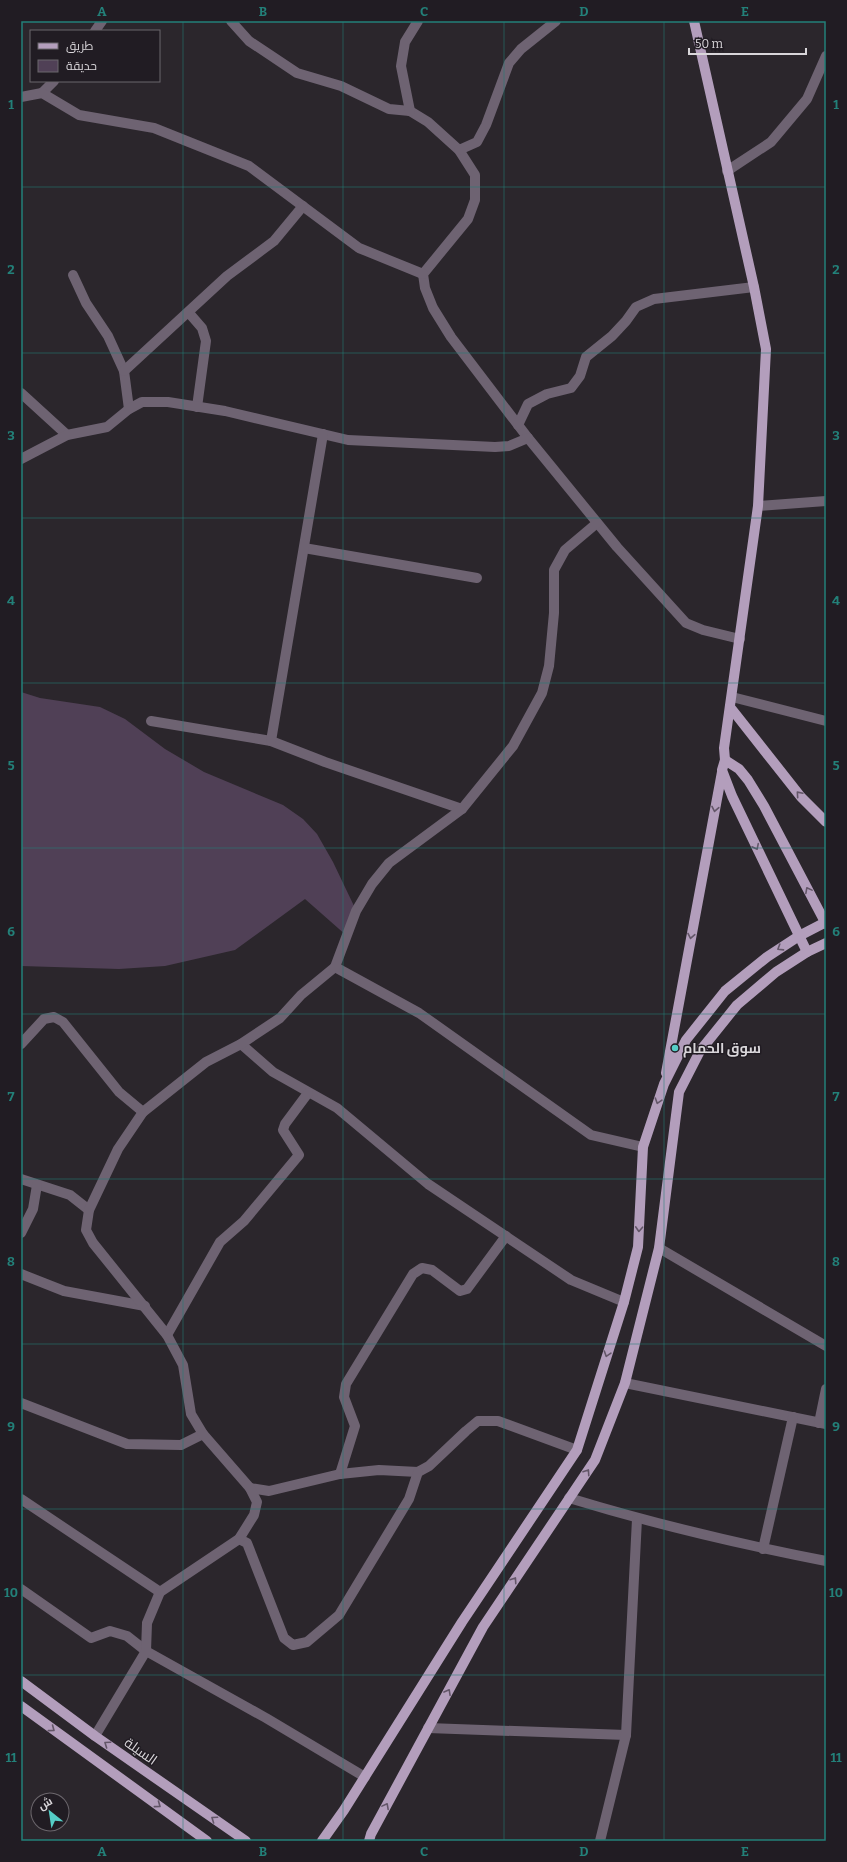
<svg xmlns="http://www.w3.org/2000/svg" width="847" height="1862" font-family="Bitter,Cairo,serif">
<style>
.green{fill:#504056}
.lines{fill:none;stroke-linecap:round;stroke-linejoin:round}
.minor{stroke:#6e6372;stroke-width:10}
.major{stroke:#b39ebc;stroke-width:10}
.oneway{stroke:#635668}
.grid{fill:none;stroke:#238079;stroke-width:1;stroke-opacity:0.55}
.poi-dot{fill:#55cdc6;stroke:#211c23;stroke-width:1.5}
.labels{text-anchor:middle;stroke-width:3;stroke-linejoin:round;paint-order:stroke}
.poi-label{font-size:14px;font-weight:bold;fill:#d9d6da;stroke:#211c23;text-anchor:start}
.street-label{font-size:14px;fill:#d9d6da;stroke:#211c23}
.neatline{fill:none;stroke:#238079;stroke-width:1.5}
.grid-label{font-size:13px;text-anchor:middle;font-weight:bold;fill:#238079}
</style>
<rect width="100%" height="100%" fill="#2b262c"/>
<path class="green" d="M 21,692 L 40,698 L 100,707 L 125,719 L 165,749 L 204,772 L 283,805 L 303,819 L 317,834 L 333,862 L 354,906 L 347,936 L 305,899 L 235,950 L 165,966 L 119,969 L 21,966 Z"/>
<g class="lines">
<g class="minor">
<path d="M 231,21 L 249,41 L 297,73 L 341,86 L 389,109 L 410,111 L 428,122 L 459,150 L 475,175 L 475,200 L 468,219 L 423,274 L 425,288 L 433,308 L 451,337 L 528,438 L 617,547 L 686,623 L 703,630 L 740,639"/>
<path d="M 95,31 L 102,21"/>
<path d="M 42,93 L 54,81"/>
<path d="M 21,97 L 42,93 L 79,115 L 154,128 L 249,166 L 359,248 L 423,274"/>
<path d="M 410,111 L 401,66 L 405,42 L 418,21"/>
<path d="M 459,150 L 477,142 L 486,125 L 509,63 L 521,49 L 556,21"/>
<path d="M 727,171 L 771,142 L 807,99 L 826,56"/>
<path d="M 73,275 L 86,303 L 108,336 L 124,371 L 129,409"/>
<path d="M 189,313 L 202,328 L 206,341 L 197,407"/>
<path d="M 124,371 L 227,276 L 274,241 L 303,206"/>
<path d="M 21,393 L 67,435"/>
<path d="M 518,425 L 528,404 L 547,394 L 571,388 L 580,376 L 586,357 L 612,336 L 626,321 L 636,307 L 654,299 L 754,287"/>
<path d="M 21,459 L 67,435 L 107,427 L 129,409 L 142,402 L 168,402 L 225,411 L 348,440 L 495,447 L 509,446 L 528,438"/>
<path d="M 758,506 L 826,501"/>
<path d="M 304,548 L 477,578"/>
<path d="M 732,697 L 826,721"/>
<path d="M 151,721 L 271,741 L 325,762 L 462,809"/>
<path d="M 271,741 L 323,434"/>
<path d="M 335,967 L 419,1013 L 591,1135 L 643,1147"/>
<path d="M 21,1044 L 44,1019 L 54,1017 L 63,1022 L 119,1092 L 143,1112"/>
<path d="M 241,1044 L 273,1072 L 337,1108 L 428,1184 L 571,1280 L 624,1302"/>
<path d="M 21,1179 L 70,1195 L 89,1210"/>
<path d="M 21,1233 L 33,1209 L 37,1185"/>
<path d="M 659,1248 L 826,1346"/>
<path d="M 21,1274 L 64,1291 L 145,1306"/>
<path d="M 167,1335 L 220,1242 L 244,1221 L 299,1155 L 283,1130 L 285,1124 L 308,1093"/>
<path d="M 625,1383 L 826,1424"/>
<path d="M 21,1403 L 127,1444 L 181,1445 L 203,1434"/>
<path d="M 819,1423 L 826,1389"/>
<path d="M 340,1474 L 355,1426 L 344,1397 L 346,1384 L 413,1274 L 422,1268 L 432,1270 L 460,1291 L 467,1289 L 506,1236"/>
<path d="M 250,1488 L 269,1491 L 340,1474 L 379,1470 L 418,1472 L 429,1466 L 466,1431 L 478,1421 L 498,1421 L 577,1450"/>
<path d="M 569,1498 C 654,1524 739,1544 826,1561"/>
<path d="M 21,1499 L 160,1592"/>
<path d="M 239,1539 L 247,1543 L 284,1638 L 293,1645 L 307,1642 L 339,1615 L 409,1499 L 418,1472"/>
<path d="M 763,1549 L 793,1417"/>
<path d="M 21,1589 L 91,1638 L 110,1631 L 127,1636 L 146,1651 L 266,1718 L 365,1777"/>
<path d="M 428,1728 L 626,1735"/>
<path d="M 95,1736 L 146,1651 L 147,1623 L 160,1592 L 239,1539 L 254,1515 L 257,1502 L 250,1488 L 203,1434 L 191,1414 L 183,1365 L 167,1335 L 93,1243 L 86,1230 L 89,1210 L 118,1149 L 143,1112 L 206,1062 L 241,1044 L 280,1018 L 301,995 L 335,967 L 356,911 L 372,884 L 389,863 L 462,809 L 513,746 L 542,693 L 549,666 L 554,613 L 554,570 L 565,550 L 597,523"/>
<path d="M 600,1841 L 626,1735 L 637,1519"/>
</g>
<g class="major">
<path d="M 694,21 L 754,287 L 766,349 L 758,506 L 724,748 L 725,760 L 722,770 L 732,796 L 807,952"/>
<path d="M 730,707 L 801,797 L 826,822"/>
<path d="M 725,760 L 739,769 L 748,780 L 764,806 L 826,924"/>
<path d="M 666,1073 L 722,772"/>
<path d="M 21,1681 L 95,1736 L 246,1841"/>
<path d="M 21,1706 L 207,1841"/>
<path d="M 322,1841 L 344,1810 L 462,1622 L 577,1450 L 624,1302 L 638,1247 L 643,1147 L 664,1084 L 686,1040 L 725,991 L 767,957 L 799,936 L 826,922"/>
<path d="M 369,1841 L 371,1834 L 483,1627 L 595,1460 L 625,1383 L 659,1248 L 679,1092 L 700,1051 L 737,1005 L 776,972 L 807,952 L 826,943"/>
</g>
</g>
<defs><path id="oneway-chevron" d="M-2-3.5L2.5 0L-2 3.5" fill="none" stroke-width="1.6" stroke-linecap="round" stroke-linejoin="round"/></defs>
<g class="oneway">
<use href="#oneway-chevron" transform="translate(799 794) rotate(-131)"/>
<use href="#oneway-chevron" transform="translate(715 809) rotate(101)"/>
<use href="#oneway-chevron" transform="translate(756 847) rotate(64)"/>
<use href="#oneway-chevron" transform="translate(808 890) rotate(-118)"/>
<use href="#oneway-chevron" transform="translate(691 936) rotate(101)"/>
<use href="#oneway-chevron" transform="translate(780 948) rotate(148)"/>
<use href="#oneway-chevron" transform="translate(658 1101) rotate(108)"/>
<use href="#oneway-chevron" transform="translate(639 1229) rotate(93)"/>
<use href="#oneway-chevron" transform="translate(607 1354) rotate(108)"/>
<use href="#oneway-chevron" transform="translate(587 1472) rotate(-56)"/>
<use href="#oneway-chevron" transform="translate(514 1580) rotate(-56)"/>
<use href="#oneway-chevron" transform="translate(448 1692) rotate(-61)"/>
<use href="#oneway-chevron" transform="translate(52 1729) rotate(37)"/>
<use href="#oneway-chevron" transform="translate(107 1744) rotate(-145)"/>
<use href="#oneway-chevron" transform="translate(158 1805) rotate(36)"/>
<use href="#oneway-chevron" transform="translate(386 1806) rotate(-62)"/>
<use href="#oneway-chevron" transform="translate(214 1819) rotate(-145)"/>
</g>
<path class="grid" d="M 183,21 L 183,1841M 343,21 L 343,1841M 504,21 L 504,1841M 664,21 L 664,1841M 21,187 L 826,187M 21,353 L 826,353M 21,518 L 826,518M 21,683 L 826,683M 21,848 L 826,848M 21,1014 L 826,1014M 21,1179 L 826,1179M 21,1344 L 826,1344M 21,1509 L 826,1509M 21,1675 L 826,1675"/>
<circle class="poi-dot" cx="675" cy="1048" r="4"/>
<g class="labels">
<g class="poi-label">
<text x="683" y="1053">سوق الحمام</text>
</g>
<g class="street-label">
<text transform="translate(141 1751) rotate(35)" y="5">السيلة</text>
</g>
</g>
<rect width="847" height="1862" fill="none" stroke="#211c23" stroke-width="44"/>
<rect x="30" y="30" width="130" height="52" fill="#211c23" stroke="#6b666c"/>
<rect x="38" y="43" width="20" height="6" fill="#b39ebc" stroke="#6b666c"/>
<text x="66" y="50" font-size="12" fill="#d9d6da">طريق</text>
<rect x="38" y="60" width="20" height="12" fill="#504056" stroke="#6b666c"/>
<text x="66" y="70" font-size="12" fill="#d9d6da">حديقة</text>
<g transform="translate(50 1812) rotate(330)"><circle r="19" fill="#211c23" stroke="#6b666c"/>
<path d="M0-3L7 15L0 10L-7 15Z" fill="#55cdc6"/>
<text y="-6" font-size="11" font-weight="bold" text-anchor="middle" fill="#d9d6da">ش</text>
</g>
<path d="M689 48v6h117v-6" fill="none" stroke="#d9d6da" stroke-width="2"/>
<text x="695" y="48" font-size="12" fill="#d9d6da" stroke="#211c23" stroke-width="3" paint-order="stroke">50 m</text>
<rect x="22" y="22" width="803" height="1818" class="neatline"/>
<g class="grid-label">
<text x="102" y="16">A</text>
<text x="263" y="16">B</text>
<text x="424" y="16">C</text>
<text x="584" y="16">D</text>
<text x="745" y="16">E</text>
<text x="11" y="109">1</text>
<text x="836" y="109">1</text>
<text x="11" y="274">2</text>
<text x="836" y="274">2</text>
<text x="11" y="440">3</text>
<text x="836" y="440">3</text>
<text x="11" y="605">4</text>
<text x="836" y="605">4</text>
<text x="11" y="770">5</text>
<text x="836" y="770">5</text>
<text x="11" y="936">6</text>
<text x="836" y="936">6</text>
<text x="11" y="1101">7</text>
<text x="836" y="1101">7</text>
<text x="11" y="1266">8</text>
<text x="836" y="1266">8</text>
<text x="11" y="1431">9</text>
<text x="836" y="1431">9</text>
<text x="11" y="1597">10</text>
<text x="836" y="1597">10</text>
<text x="11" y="1762">11</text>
<text x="836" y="1762">11</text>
<text x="102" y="1856">A</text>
<text x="263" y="1856">B</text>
<text x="424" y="1856">C</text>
<text x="584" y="1856">D</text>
<text x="745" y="1856">E</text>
</g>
</svg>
